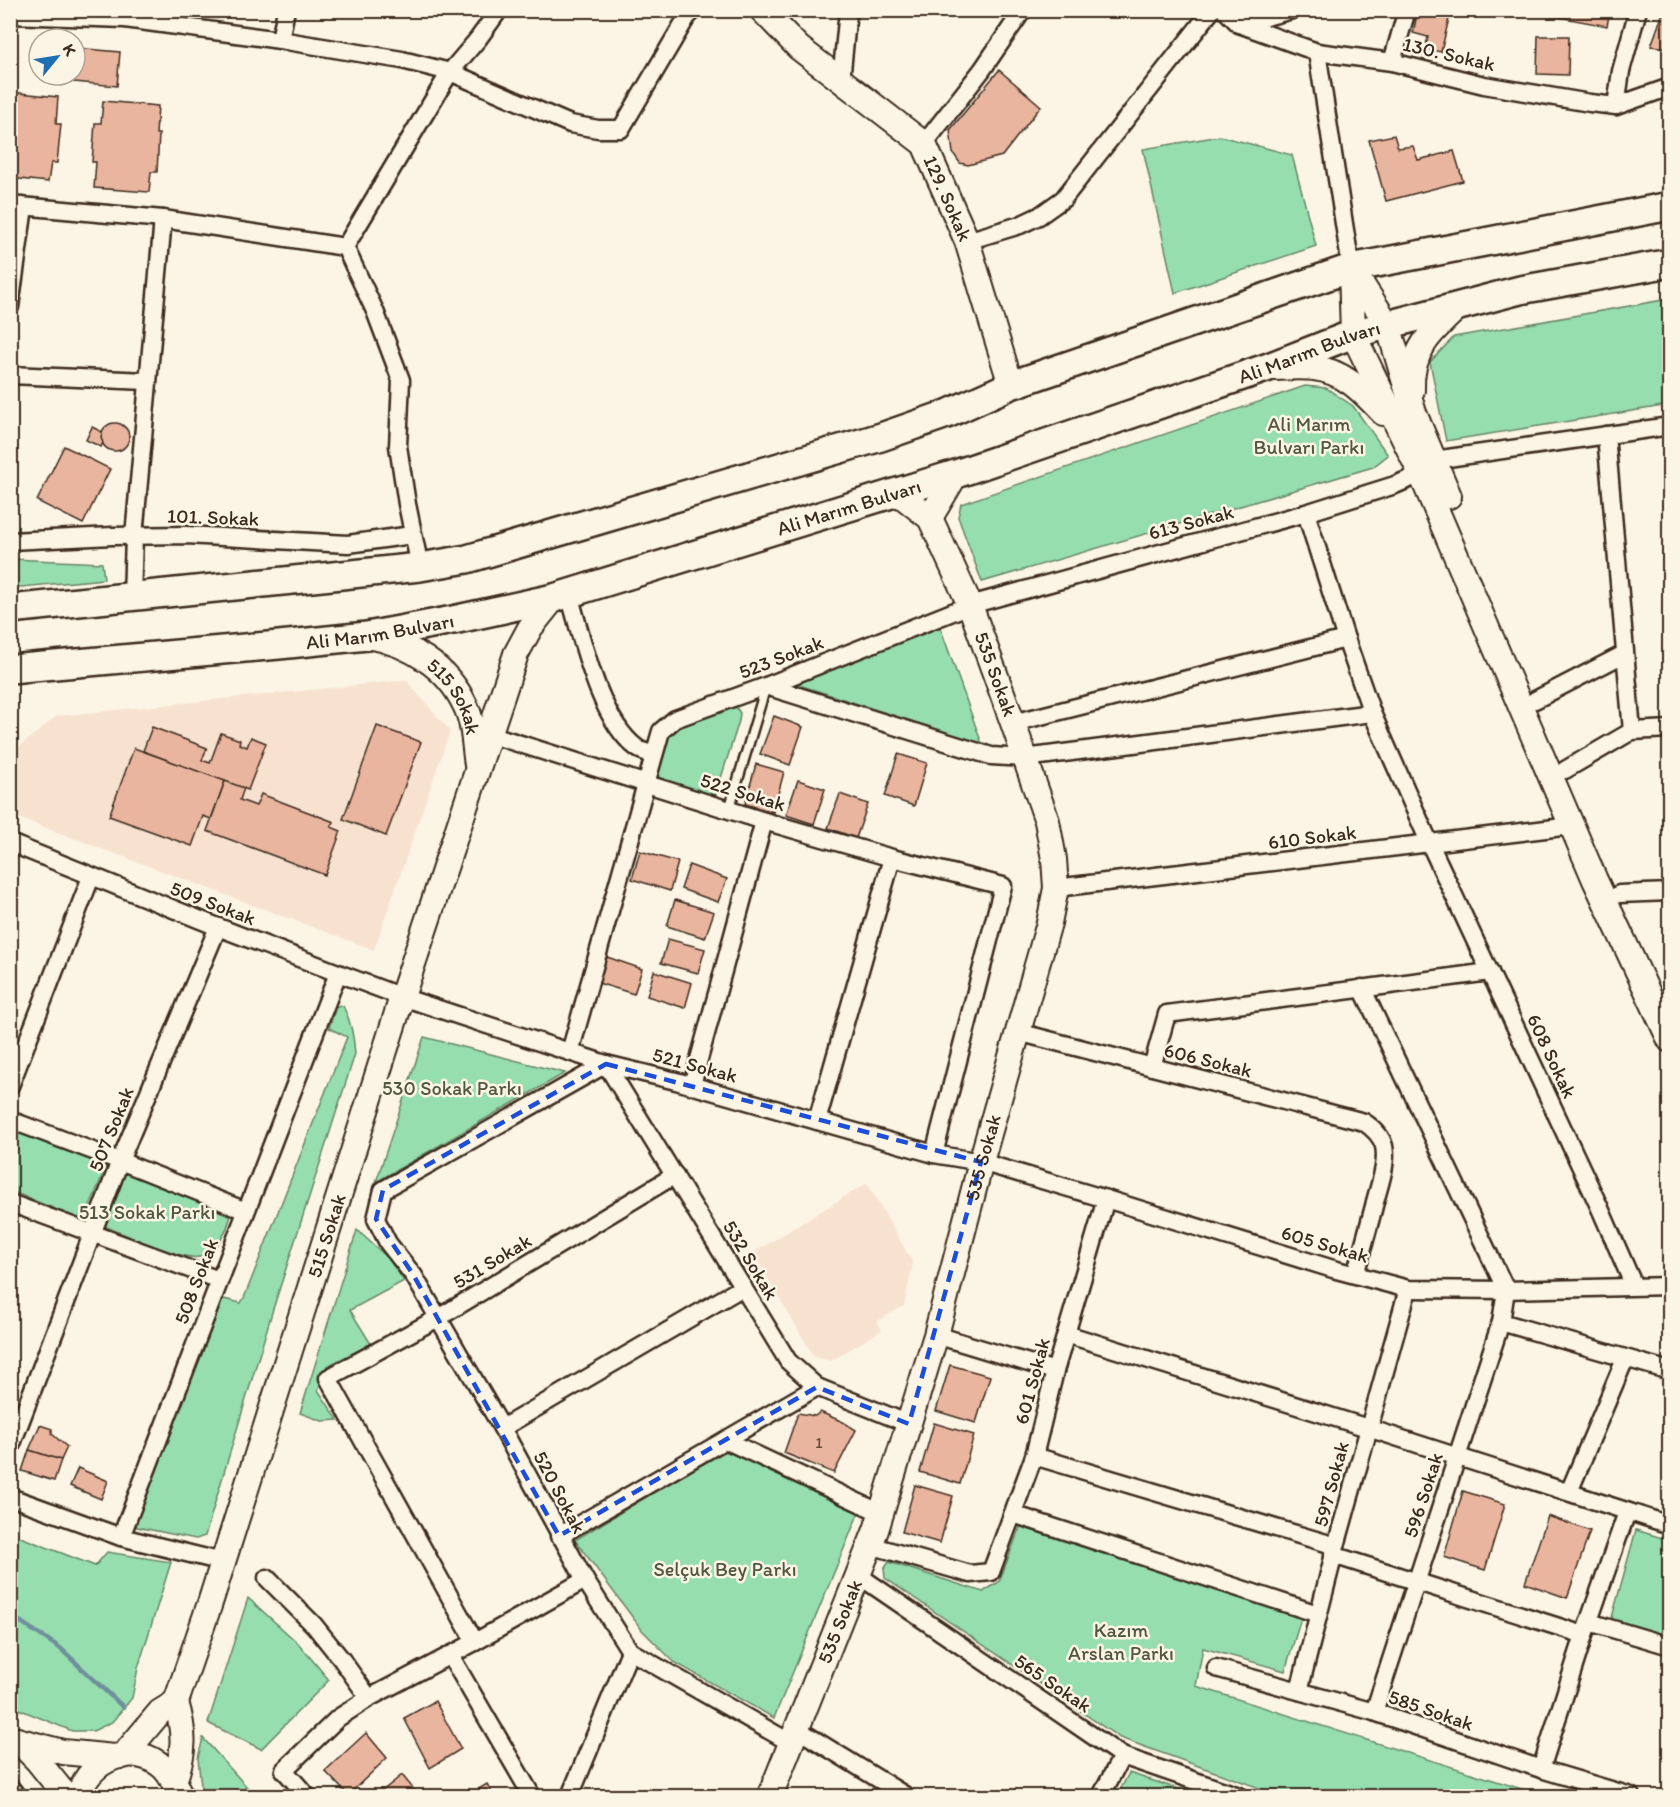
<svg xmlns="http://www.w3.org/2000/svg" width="1680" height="1807" font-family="Itim,sans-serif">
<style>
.built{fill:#f7e2d0}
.green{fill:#96dead;stroke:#688466;stroke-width:1.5}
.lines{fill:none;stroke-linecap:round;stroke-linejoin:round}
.stream{stroke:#6f8f9d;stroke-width:5}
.building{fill:#eab59e;stroke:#3b2a1e;stroke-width:1.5}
.lane-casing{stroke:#3b2a1e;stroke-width:13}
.street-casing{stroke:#3b2a1e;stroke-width:21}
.secondary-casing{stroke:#3b2a1e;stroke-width:28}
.primary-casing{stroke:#3b2a1e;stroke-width:32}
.lane{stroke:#fcf5e5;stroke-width:8}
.street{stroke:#fcf5e5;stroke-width:16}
.secondary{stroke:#fcf5e5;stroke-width:24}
.primary{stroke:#fcf5e5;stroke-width:27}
.marked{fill:none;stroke:#1d4ed8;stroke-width:4.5;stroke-dasharray:12 8;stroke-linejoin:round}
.labels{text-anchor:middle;stroke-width:5;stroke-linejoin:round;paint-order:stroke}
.number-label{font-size:16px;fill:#674d3e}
.street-label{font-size:20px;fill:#3b2a1e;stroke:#fcf5e5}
.park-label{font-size:20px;fill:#525742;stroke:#fcf5e5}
</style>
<rect width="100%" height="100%" fill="#fcf5e5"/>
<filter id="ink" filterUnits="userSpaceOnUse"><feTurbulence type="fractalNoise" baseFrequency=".0167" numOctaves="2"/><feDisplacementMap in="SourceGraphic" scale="12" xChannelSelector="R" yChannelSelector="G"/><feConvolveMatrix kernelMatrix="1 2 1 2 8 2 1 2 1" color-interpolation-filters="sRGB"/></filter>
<g filter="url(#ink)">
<g class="built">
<path d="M 406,680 L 450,731 L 374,950 L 11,815 L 10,761 L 15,750 L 57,716 Z"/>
<path d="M 867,1183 L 913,1263 L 904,1306 L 877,1321 L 882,1330 L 831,1361 L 814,1357 L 753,1253 Z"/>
</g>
<g class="green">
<path d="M 1220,136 L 1292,155 L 1316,246 L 1175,293 L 1143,149 Z"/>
<path d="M 1669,299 L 1669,405 L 1446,441 L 1430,362 L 1454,337 Z"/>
<path d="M 1305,386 L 1326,388 L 1353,406 L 1388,455 L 1373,467 L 982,582 L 958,517 L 961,504 Z"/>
<path d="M 11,559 L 102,563 L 104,579 L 11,588 Z"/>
<path d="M 939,624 L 982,744 L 796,684 L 799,676 Z"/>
<path d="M 733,703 L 740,713 L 739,721 L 715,797 L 651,775 L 666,732 Z"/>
<path d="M 340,1005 L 343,1006 C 351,1021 354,1037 355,1054 L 273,1309 L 205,1536 L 196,1539 L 137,1527 L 136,1523 L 137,1515 L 219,1298 L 241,1303 L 244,1298 L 347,1037 L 329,1028 L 336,1007 Z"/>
<path d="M 424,1037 L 565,1073 L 376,1182 Z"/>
<path d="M 10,1126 L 107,1164 L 84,1221 L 11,1191 Z"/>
<path d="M 125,1172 L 231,1214 C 228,1230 217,1253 199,1257 C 183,1261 122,1233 104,1226 Z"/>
<path d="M 357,1230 L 388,1258 L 404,1281 L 350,1310 L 371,1344 L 327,1366 L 318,1390 L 338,1420 L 322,1421 L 300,1413 Z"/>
<path d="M 724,1450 L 859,1512 L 774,1718 L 674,1662 L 642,1630 L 575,1540 Z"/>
<path d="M 1021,1525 L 1302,1615 L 1285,1671 L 1203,1648 L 1196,1686 L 1544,1796 L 1282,1796 L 1120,1738 L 885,1578 L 884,1569 L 889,1562 L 983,1592 L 999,1582 Z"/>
<path d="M 1636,1530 L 1669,1540 L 1669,1639 L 1611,1621 Z"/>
<path d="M 10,1533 L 95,1566 L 107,1552 L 171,1562 L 138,1668 L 132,1698 L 112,1722 L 93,1731 L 72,1731 L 11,1706 Z"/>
<path d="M 248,1598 L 298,1643 L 329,1680 L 261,1749 L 208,1723 Z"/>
<path d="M 203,1738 L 255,1796 L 202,1796 L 198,1758 Z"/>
<path d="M 1129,1773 L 1200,1796 L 1117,1796 Z"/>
</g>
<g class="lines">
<g class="stream">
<path d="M 10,1615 L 60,1648 L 123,1707"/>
<path d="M 211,1791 L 216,1796"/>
</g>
</g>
<g class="building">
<path d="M 1418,10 L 1451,10 L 1441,52 L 1425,49 L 1428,37 L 1413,33 Z"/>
<path d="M 1548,10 L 1610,10 L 1607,26 L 1547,15 Z"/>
<path d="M 1664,10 L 1670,10 L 1670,48 L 1651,46 Z"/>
<path d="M 1538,36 L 1569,36 L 1568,75 L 1537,74 Z"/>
<path d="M 75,48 L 120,52 L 117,86 L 42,79 L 42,75 L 75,75 Z"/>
<path d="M 999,70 L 1041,106 L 1002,156 L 968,165 L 960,163 L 953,153 L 950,130 Z"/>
<path d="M 10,92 L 58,97 L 56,124 L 61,124 L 57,163 L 51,163 L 48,182 L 10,178 Z"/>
<path d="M 103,101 L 158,106 L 156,134 L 159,134 L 157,172 L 151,172 L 149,192 L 94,188 L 96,162 L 92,162 L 95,123 L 101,123 Z"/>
<path d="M 1394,135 L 1398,148 L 1413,146 L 1418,160 L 1454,151 L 1463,181 L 1386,201 L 1369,140 Z"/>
<circle cx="115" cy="437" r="14"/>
<path d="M 92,427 L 102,432 L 101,438 L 103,443 L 101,447 L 86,440 Z"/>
<path d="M 64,446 L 110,469 L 83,524 L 37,501 Z"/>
<path d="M 774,716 L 803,727 L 790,765 L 760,754 Z"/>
<path d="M 377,726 L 421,742 L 386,836 L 343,819 Z"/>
<path d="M 152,727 L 207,748 L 202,760 L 210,763 L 221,733 L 240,740 L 239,744 L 247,747 L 251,737 L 266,743 L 248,790 L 143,751 Z"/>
<path d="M 134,748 L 225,781 L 211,819 L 203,816 L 192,846 L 109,816 Z"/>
<path d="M 898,754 L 927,763 L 914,806 L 885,796 Z"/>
<path d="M 756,764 L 784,772 L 773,812 L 745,804 Z"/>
<path d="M 798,780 L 825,789 L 814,824 L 786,815 Z"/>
<path d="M 225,781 L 244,788 L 240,800 L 256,806 L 261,794 L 334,822 L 331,827 L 341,831 L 325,875 L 207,831 Z"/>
<path d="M 840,794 L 868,804 L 856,838 L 828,828 Z"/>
<path d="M 640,851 L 678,862 L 670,891 L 632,879 Z"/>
<path d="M 689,865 L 727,879 L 718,902 L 681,889 Z"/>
<path d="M 675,900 L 714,912 L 705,938 L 667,926 Z"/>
<path d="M 668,939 L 705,949 L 698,973 L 661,963 Z"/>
<path d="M 607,957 L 642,969 L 634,994 L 598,983 Z"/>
<path d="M 654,971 L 692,983 L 685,1008 L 647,996 Z"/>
<path d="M 950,1365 L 990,1376 L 976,1423 L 936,1411 Z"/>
<path d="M 820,1412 L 843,1422 L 856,1430 L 834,1473 L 784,1453 L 798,1413 L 815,1416 Z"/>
<path d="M 934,1423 L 974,1435 L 960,1484 L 920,1472 Z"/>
<path d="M 40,1425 L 52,1429 L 52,1434 L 67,1447 L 61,1460 L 29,1450 Z"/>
<path d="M 29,1450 L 61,1460 L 54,1481 L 22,1471 Z"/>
<path d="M 78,1468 L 108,1481 L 101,1499 L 70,1486 Z"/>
<path d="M 915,1485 L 953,1496 L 940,1543 L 902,1532 Z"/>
<path d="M 1463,1491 L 1505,1504 L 1485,1570 L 1444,1557 Z"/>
<path d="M 1548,1516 L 1590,1531 L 1567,1598 L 1525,1583 Z"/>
<path d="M 435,1701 L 461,1749 L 430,1768 L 404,1718 Z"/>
<path d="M 366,1733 L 387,1758 L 348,1795 L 325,1771 Z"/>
<path d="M 402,1775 L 419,1796 L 376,1796 Z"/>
<path d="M 487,1784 L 494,1796 L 467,1796 Z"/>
</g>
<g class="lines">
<g class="lane-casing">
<path id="lane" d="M 729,810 L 766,686"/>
</g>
<g class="street-casing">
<g id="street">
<path d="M 1225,10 L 1239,24 L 1317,52 L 1392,62 L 1484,85 L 1590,103 L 1616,106 L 1670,87"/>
<path d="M 10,15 L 125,19 L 280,40 L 402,60 L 450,72 L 570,124 L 598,129 L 621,129 L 687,17 L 694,10"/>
<path d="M 1239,24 L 1292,10"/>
<path d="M 280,40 L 286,10"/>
<path d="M 1317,52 L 1351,268"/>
<path d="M 1392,62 L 1407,10"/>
<path d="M 841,81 L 848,10"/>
<path d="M 1616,106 L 1621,71 L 1638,10"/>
<path d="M 924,144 L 982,70 L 1023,10"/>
<path d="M 10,205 L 163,219 L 345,247"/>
<path d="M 967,241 L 1020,225 L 1039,216 L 1063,199 L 1212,10"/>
<path d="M 10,307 L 24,207"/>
<path d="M 10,375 L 147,381"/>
<path d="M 1606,435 L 1632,731"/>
<path d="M 1434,460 L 1670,426"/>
<path d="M 1306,513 L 1346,639 L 1372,713 L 1430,844 L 1599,1206 L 1634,1286"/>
<path d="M 10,541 L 113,536 L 186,535 L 348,544 L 412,535"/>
<path d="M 420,567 L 407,504 L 398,446 L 401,380 L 375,311 L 345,247 L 450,72 L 478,39 L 499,10"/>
<path d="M 569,594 C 582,638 599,720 637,748 C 642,752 649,753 654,754"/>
<path d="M 132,597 L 134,536 L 163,219"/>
<path d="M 766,686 L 991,756 L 1025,758 L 1372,713"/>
<path d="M 1535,700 L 1624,654"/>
<path d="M 1013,723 L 1346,639"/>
<path d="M 479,735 L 489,734 L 764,821 L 892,858 L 1003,886 L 934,1154"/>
<path d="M 1565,770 L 1632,731 L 1670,729"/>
<path d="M 10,843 L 218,927 L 338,973 L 402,997 L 606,1064 L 676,1081 L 934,1154 L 981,1162 L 1106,1199 L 1333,1269 L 1408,1289 L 1506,1290 L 1670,1286"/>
<path d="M 1056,888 L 1571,826"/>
<path d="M 1619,894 L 1670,892"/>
<path d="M 1362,988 L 1506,1290 L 1501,1322 L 1374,1712"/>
<path d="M 1018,1032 L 1364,1122 C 1373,1128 1381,1135 1384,1146 C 1388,1165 1378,1188 1374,1206 C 1368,1229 1362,1252 1355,1274"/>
<path d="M 570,1052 L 661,731 L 675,719 L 766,686 L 970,605 L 1306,513 L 1395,485 L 1421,474"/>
<path d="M 1152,1067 L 1167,1014 L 1490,972"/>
<path d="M 692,1085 L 764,821"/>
<path d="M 10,1086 L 91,877"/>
<path d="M 10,1120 L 120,1161 L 246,1211"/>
<path d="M 817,1121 L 892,858"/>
<path d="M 10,1203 L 219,1280"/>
<path d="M 1501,1322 L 1670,1371"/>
<path d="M 1066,1334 L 1368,1428 L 1670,1525"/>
<path d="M 936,1335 L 1055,1371"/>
<path d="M 502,1428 L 743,1287"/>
<path d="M 725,1440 L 881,1513"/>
<path d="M 10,1449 L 120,1161 L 218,927"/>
<path d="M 1034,1456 L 1336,1546"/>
<path d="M 1569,1492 L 1625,1359"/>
<path d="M 10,1497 L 121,1537 L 223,1562"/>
<path d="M 1013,1514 L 1318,1614"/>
<path d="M 559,1536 L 817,1387"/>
<path d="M 121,1537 L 338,973"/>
<path d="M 870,1545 L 970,1574 L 991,1572 L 1034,1456 L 1055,1371 L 1106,1199"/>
<path d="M 1333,1555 L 1584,1635"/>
<path d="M 858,1575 L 1122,1756 L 1239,1796"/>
<path d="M 267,1578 L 314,1625 L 342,1660 L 369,1698"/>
<path d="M 1589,1622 L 1670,1646"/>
<path d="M 475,1642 L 328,1378 L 438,1318 L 675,1175"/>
<path d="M 450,1655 L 532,1796"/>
<path d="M 1216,1668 L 1374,1712 L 1541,1769 L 1631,1796"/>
<path d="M 1299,1691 L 1336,1546 L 1408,1289"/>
<path d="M 797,1729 L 906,1796"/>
<path d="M 791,1743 L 630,1651 L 585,1580 L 502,1428 L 414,1276 L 388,1243 L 376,1219 L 383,1190 L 606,1064 L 788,1361 L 817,1387 L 909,1424"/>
<path d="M 1541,1769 L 1584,1635 L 1627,1512"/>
<path d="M 10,1787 L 17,1796"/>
<path d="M 307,1796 L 284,1770 L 338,1718 L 369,1698 L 475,1642 L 585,1580"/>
<path d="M 570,1796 L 630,1651"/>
<path d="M 1101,1796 L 1122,1756"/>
</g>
</g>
<g class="secondary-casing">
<g id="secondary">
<path id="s1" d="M 762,10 L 799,48 L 924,144 L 967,241 L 1011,385"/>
<path d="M 1351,268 L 1353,334 L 1421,474 L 1595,880 L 1670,1040"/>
<path d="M 1351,268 L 1388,325 L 1414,413 L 1449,496"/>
<path d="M 1272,368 C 1285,368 1300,366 1314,368 C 1344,371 1363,392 1383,413"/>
<path d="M 1412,390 C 1410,351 1431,332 1458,307"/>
<path d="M 930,518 L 956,474"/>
<path id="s2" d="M 369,636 C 409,644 447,666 465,705 C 474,722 474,746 477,765"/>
<path id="s3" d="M 176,1702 L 210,1603 L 402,997 L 516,654 L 530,628 L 554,598"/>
<path d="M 17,1740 L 63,1752 L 114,1757"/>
<path d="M 17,1740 L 37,1760 L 66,1796"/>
<path d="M 123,1756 L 160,1712 L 176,1702"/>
<path d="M 174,1782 C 185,1751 185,1733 176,1702"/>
<path d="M 79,1796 C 88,1759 134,1740 164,1768 C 172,1776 176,1786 180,1796"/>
<path id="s4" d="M 770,1796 L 876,1530 L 936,1335 L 981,1162 L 1049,923 L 1056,888 L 1054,859 L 1047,821 L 1013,723 L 970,605 L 930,518 L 897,492"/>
</g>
</g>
<g class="primary-casing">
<g id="primary">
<path d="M 10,609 L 420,567 L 467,559 L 881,437 L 947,414 L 1011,385 L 1351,268 L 1670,206"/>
<path id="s5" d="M 10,669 L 279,645 L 367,636 L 453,620 L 554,598 L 956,474 L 1266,368 L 1353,334 L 1520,290 L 1670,263"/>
</g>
</g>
<use href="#lane" class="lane"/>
<use href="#street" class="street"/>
<use href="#secondary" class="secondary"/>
<use href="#primary" class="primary"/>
</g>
</g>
<path class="marked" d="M 606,1064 L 981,1162 L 909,1424 L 817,1387 L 559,1536 L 414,1276 L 376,1219 L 383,1190 Z"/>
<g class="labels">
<g class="number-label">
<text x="819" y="1448">1</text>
</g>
<g class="street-label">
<text transform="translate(1449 54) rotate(13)" y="7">130. Sokak</text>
<text dy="7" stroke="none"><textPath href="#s1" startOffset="270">129. Sokak</textPath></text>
<text dy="7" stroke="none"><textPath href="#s5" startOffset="1344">Ali Marım Bulvarı</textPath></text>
<text dy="7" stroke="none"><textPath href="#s5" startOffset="858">Ali Marım Bulvarı</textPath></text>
<text transform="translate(213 517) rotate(2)" y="7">101. Sokak</text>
<text transform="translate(1191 522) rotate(-15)" y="7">613 Sokak</text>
<text dy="7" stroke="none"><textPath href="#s5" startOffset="372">Ali Marım Bulvarı</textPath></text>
<text transform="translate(781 657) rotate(-21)" y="7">523 Sokak</text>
<text transform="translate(996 674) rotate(70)" y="7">535 Sokak</text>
<text dy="7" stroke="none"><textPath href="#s2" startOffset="110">515 Sokak</textPath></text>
<text transform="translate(743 792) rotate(17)" y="7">522 Sokak</text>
<text transform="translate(1312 837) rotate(-7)" y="7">610 Sokak</text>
<text transform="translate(213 903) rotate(21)" y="7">509 Sokak</text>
<text transform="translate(1552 1056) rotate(65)" y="7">608 Sokak</text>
<text transform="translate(1208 1060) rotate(14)" y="7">606 Sokak</text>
<text transform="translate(695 1065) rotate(15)" y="7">521 Sokak</text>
<text transform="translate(111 1129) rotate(-68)" y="7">507 Sokak</text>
<text dy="7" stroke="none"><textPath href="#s4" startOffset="674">535 Sokak</textPath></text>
<text dy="7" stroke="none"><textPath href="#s3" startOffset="490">515 Sokak</textPath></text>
<text transform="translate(1325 1244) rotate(16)" y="7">605 Sokak</text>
<text transform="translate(751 1260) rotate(59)" y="7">532 Sokak</text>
<text transform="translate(492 1261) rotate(-31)" y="7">531 Sokak</text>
<text transform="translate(196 1281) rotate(-69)" y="7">508 Sokak</text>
<text transform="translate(1032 1381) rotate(-75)" y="7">601 Sokak</text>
<text transform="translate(1331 1484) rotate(-75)" y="7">597 Sokak</text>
<text transform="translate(560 1492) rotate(62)" y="7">520 Sokak</text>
<text transform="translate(1423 1495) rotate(-72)" y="7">596 Sokak</text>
<text dy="7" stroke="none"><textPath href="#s4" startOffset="188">535 Sokak</textPath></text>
<text transform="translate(1053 1683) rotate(34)" y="7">565 Sokak</text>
<text transform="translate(1431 1710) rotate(19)" y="7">585 Sokak</text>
</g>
<g class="park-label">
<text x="1309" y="431">Ali Marım<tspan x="1309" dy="23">Bulvarı Parkı</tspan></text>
<text x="452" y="1095">530 Sokak Parkı</text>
<text x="147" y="1219">513 Sokak Parkı</text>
<text x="725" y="1576">Selçuk Bey Parkı</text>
<text x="1121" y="1637">Kazım<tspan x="1121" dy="23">Arslan Parkı</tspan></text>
</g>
</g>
<rect width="1680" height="1807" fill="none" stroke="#fcf5e5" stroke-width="36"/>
<rect x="18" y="18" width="1644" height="1771" fill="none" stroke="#3b2a1e" stroke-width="2" filter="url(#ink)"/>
<g transform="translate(57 57) rotate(60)"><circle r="28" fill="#fcf5e5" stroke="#afa495" stroke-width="1.5"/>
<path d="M0-4.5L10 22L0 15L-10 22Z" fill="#1f6fb2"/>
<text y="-9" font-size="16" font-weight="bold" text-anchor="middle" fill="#3b2a1e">K</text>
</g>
</svg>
